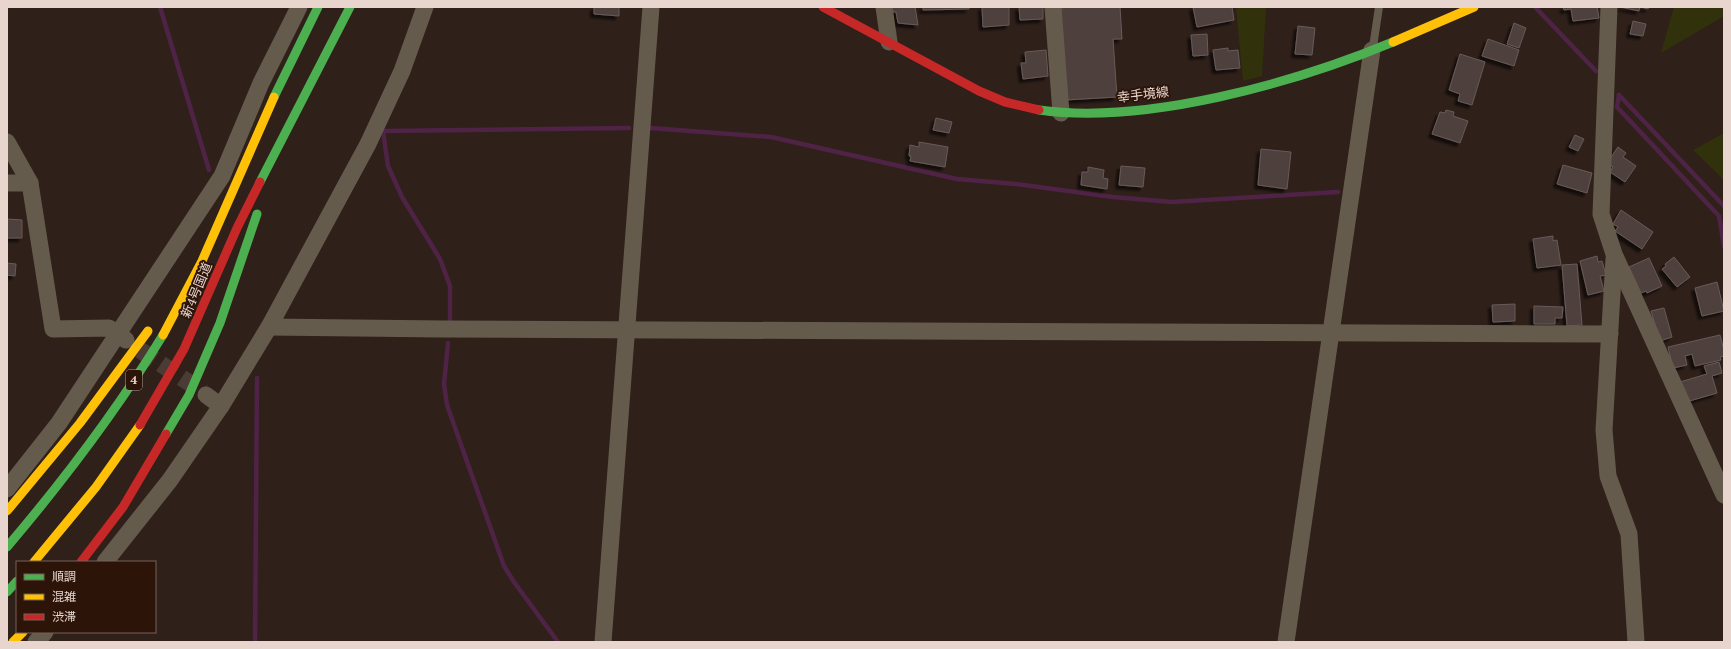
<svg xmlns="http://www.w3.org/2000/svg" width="1731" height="649" font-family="'PT Serif','Noto Sans JP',serif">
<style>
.green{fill:#31310c}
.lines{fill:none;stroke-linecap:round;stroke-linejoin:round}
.stream{stroke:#4f2346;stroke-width:4.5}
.building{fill:#4d3f3e;stroke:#685b59;filter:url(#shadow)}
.street-tunnel{stroke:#4b3b35;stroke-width:17;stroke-dasharray:17 8;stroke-linecap:butt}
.lane{stroke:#655b4d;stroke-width:8}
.street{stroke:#655b4d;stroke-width:17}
.fast{stroke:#4caf50;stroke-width:9}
.slow{stroke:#ffc107;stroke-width:9}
.jam{stroke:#c62828;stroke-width:9}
.labels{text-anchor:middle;stroke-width:4;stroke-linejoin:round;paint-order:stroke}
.shield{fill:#2c1409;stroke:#af9b93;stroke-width:1}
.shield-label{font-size:12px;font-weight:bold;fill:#e7d5ce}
.street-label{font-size:13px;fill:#e7d5ce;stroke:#2c1409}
</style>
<defs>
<filter id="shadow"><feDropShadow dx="-3.5" dy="3.5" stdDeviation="1" flood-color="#0009"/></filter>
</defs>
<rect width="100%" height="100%" fill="#2f201a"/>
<g class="green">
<path d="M 1236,7 L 1266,7 L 1262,76 L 1243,81 Z"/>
<path d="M 1674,7 L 1724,7 L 1724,16 L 1661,53 Z"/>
<path d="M 1724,133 L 1724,180 L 1693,150 Z"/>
</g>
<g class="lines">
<g class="stream">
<path d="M 160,7 L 209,170"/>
<path d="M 1535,7 L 1596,71"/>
<path d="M 1619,95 L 1617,107 L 1719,216 L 1724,246"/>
<path d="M 1619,95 L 1724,206"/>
<path d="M 650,128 L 771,137 L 957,179 L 1016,184 L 1113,197 L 1172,202 L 1338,192"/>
<path d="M 450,321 L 450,286 L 440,259 L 402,197 L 388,166 L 383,131 L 629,128"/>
<path d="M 448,343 L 444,384 L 447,405 L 504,566 L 514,582 L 558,642"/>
<path d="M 255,642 L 257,378"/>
</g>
</g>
<g class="building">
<path d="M 594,7 L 619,7 L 619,16 L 594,14 Z"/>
<path d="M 892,7 L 915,7 L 918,25 L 898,23 L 896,12 L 893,12 Z"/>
<path d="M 923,7 L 969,7 L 969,9 L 923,10 Z"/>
<path d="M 982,7 L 1009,7 L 1009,25 L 983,27 Z"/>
<path d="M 1019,7 L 1043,7 L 1043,19 L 1020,20 Z"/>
<path d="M 1075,7 L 1120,7 L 1122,39 L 1113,39 L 1117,97 L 1065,100 L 1059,8 Z"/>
<path d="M 1193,7 L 1232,7 L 1234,20 L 1197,27 Z"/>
<path d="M 1563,7 L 1597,7 L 1599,18 L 1573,21 L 1571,9 L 1564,10 Z"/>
<path d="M 1620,7 L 1649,7 L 1648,9 L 1640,7 L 1639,11 Z"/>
<path d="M 1633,21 L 1646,24 L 1643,36 L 1630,34 Z"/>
<path d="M 1514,23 L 1526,28 L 1519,48 L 1507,44 Z"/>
<path d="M 1298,26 L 1315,28 L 1312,55 L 1295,54 Z"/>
<path d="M 1207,34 L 1208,55 L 1193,56 L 1191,35 Z"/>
<path d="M 1488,39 L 1519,50 L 1514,66 L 1482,56 Z"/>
<path d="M 1228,48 L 1228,51 L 1238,50 L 1240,68 L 1216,70 L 1213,50 Z"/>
<path d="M 1046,50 L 1048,76 L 1023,79 L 1021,63 L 1026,63 L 1025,52 Z"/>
<path d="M 1460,54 L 1485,62 L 1472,105 L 1458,101 L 1460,94 L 1449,90 Z"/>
<path d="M 1446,110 L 1454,112 L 1453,116 L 1468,121 L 1460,143 L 1432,134 L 1440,112 L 1445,113 Z"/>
<path d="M 936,118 L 952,122 L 949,133 L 933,130 Z"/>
<path d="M 1575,135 L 1584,139 L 1578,151 L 1569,147 Z"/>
<path d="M 919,142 L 948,147 L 945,167 L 910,161 L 911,156 L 909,156 L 910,145 L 919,147 Z"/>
<path d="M 1618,147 L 1626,153 L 1623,157 L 1636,166 L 1625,182 L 1610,172 L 1613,167 L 1607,163 Z"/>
<path d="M 1261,149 L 1291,152 L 1287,189 L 1258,185 Z"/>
<path d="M 1563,165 L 1592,173 L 1587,193 L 1557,184 Z"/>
<path d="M 1121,166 L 1145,168 L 1143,187 L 1119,185 Z"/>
<path d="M 1088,167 L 1104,170 L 1103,178 L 1108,179 L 1107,189 L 1081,185 L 1082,172 L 1088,172 Z"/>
<path d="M 1621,210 L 1653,232 L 1642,249 L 1615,231 L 1618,227 L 1613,224 Z"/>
<path d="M 7,219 L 22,220 L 22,238 L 7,238 Z"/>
<path d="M 1553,236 L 1553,241 L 1557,240 L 1561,265 L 1537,268 L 1533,239 Z"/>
<path d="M 1597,256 L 1598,262 L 1602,261 L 1606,275 L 1600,276 L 1604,291 L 1588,295 L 1580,261 Z"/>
<path d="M 1674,257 L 1690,277 L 1677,287 L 1662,269 L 1666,266 L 1665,264 Z"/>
<path d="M 1649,258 L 1662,286 L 1647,293 L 1646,291 L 1641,293 L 1629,267 Z"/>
<path d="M 7,263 L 16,264 L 15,276 L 7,275 Z"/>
<path d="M 1577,264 L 1582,325 L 1567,326 L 1562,265 Z"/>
<path d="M 1717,282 L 1724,311 L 1702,316 L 1695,288 Z"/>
<path d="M 1515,304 L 1515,321 L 1493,322 L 1492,305 Z"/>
<path d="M 1534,306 L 1563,307 L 1562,318 L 1555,318 L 1555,324 L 1534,324 Z"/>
<path d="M 1664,308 L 1672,337 L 1660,341 L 1651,311 Z"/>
<path d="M 1720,335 L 1724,350 L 1724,356 L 1720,357 L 1721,360 L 1695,366 L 1692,354 L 1685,356 L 1687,365 L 1673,368 L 1668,347 Z"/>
<path d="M 1719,362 L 1722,373 L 1712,376 L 1717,393 L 1686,402 L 1680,382 L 1707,374 L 1704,366 Z"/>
</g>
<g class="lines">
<path class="street-tunnel" d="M 140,350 L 203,392"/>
<path class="lane" d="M 1373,47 L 1379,7"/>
<g class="street">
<path d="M 884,7 L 889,42"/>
<path d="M 1053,7 L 1061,113"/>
<path d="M 1609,7 L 1601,214 L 1614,254 L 1724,495"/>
<path d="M 7,142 L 30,183 L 53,329 L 109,328 L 126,340"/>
<path d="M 7,183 L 30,183"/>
<path d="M 1614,259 L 1604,430 L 1608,476 L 1629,534 L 1636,642"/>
<path d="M 269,327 L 443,329 L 1610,334"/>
<path d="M 206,395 L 221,406 L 269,327 L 368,144 L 402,71 L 425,7"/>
<path d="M 7,489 L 59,423 L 222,176 L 261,83 L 299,7"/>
<path d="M 105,562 L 170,480 L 221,406"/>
<path d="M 36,642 L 45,632"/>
<path d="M 603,642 L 651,7"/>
<path d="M 1286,642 L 1372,50"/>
</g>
<g class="fast">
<path d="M 274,97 L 318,7"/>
<path d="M 1039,110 C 1146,125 1294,83 1393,42"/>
<path d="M 260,182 L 350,7"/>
<path d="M 166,434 L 189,395 L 220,323 L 257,214"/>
<path d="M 7,547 C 64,480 117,410 163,335"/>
<path d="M 7,592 L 17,581"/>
</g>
<g class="slow">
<path d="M 1393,42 L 1474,7"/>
<path d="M 163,335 L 202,261 L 274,97"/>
<path d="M 7,511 L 80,423 L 148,331"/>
<path d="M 34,562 L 96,487 L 140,425"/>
<path d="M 13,642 L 23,632"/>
</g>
<g class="jam">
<path d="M 823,7 L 979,91 L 1005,102 L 1039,110"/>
<path d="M 140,425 L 184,349 L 237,228 L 260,182"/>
<path d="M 81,562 L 123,507 L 166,434"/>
</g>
</g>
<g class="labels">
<rect class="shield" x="126" y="370" width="16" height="20" rx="3"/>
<g class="shield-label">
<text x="134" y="384">4</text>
</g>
<g class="street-label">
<text transform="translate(1143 94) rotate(-7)" y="5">幸手境線</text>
<text transform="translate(196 290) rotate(-67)" y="5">新4号国道</text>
</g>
</g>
<rect width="1731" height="649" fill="none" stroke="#e7d5ce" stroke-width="16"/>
<rect x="16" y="561" width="140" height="72" fill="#2c1409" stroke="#776158"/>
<rect x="24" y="574" width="20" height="6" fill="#4caf50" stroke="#776158"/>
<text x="52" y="581" font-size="12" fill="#e7d5ce">順調</text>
<rect x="24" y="594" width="20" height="6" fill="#ffc107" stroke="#776158"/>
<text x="52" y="601" font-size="12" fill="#e7d5ce">混雑</text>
<rect x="24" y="614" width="20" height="6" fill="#c62828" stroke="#776158"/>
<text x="52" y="621" font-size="12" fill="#e7d5ce">渋滞</text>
</svg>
